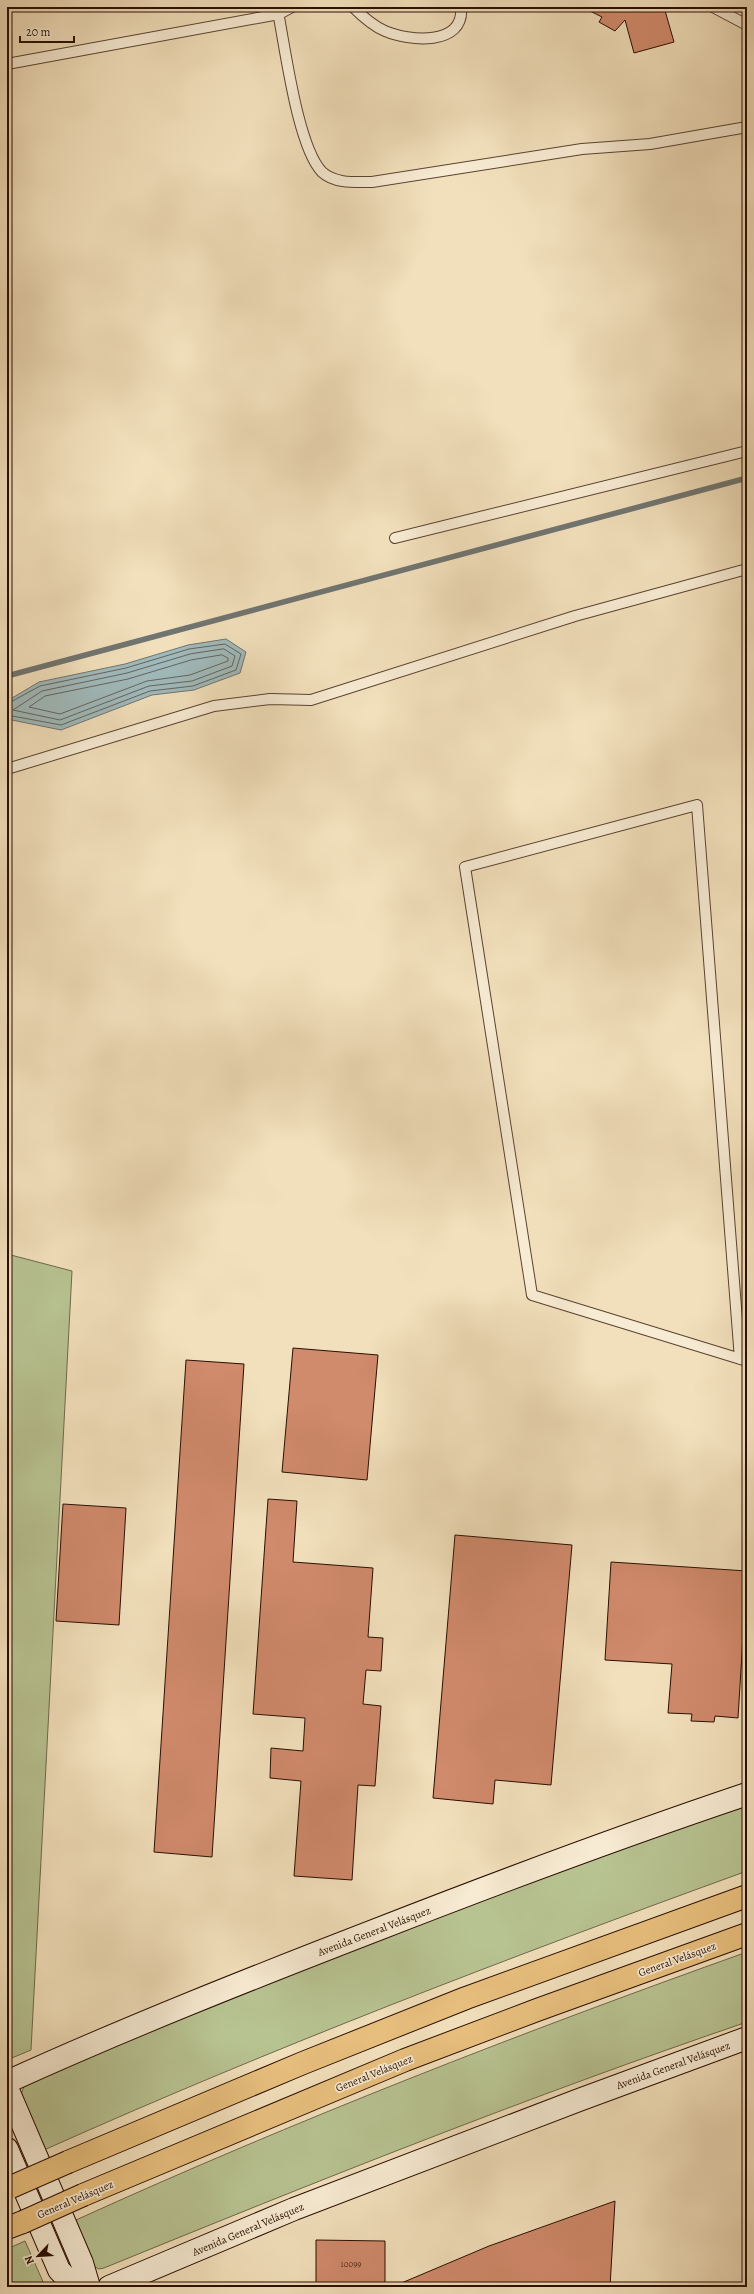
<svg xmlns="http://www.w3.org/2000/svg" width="754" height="2294" font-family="Alegreya,serif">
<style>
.green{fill:#b8c392;stroke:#70684a}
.water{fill:#a0babc;stroke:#707571}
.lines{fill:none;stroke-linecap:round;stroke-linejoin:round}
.shore{stroke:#64645e;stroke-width:1}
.stream{stroke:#707571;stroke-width:5.5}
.building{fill:#d08a6c;stroke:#290e01}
.lane-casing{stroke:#5b4230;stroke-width:12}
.secondary-casing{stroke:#290e01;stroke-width:24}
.highway-casing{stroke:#290e01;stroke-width:24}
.lane{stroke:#f7ebd3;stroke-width:10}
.secondary{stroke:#f7ebd3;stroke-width:22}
.highway{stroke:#e9c07e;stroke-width:22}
.highway-bridge-casing{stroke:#290e01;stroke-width:24;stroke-linecap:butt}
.highway-bridge{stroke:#e9c07e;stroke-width:22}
.labels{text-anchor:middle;stroke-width:3.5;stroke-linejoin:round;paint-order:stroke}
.number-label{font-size:9px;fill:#532d1c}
.street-label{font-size:11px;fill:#290e01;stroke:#f7ebd3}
</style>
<rect width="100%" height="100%" fill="#f2e0bc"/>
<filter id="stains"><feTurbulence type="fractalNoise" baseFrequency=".005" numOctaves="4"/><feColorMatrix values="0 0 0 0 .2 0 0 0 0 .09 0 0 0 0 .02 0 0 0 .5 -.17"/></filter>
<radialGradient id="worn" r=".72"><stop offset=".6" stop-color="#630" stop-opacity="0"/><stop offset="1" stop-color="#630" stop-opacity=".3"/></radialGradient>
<g class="green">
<path d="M 7,1254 L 72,1271 L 31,2050 L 7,2060 Z"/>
<path d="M 747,1804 L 747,1871 C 510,1957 274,2047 44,2150 L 21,2095 L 24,2086 L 166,2024 L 480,1899 Z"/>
<path d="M 747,1952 L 747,2022 C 530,2096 317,2181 104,2268 L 99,2269 L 93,2266 L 76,2228 L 76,2220 C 296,2120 520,2033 747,1952 Z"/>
<path d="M 25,2241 L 44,2284 L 44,2287 L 7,2287 L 7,2249 Z"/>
</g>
<path class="water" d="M 226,639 L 246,652 L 240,673 L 194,690 L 152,695 L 61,730 L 7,719 L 7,701 L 39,682 L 125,664 L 188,645 Z"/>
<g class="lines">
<g class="shore">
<path d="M 224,649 L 235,656 L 232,666 L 192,681 L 149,686 L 60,720 L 13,710 L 42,691 L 127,673 L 190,654 Z"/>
<path d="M 222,655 L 228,658 L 228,661 L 190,675 L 147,681 L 60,714 L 29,707 L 45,696 L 128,679 L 191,660 Z"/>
<path d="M 7,704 L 40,686 L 126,668 L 189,649 L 225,644 L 241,654 L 236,670 L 193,686 L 150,691 L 61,725 L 7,715"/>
</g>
<path class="stream" d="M 7,676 L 747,478"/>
</g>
<g class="building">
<path d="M 582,7 L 664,7 L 674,42 L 634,53 L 625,20 L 615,31 L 599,22 L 602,17 Z"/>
<path d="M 293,1348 L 378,1355 L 367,1480 L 282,1472 Z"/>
<path d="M 186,1360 L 244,1364 L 212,1857 L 154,1852 Z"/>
<path d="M 268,1499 L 297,1501 L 293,1562 L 373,1568 L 368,1637 L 383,1638 L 381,1671 L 366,1670 L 363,1704 L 381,1706 L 375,1786 L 358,1785 L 352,1880 L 294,1876 L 301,1781 L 270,1778 L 271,1748 L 303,1751 L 305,1718 L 253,1714 Z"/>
<path d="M 63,1504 L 126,1508 L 119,1625 L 56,1621 Z"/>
<path d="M 455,1535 L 572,1545 L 551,1785 L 495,1780 L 493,1804 L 433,1798 Z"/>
<path d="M 611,1562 L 747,1571 L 738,1718 L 715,1716 L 714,1722 L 691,1721 L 692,1714 L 668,1713 L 672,1664 L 605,1660 Z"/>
<path d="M 615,2201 L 610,2287 L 392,2287 L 489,2246 Z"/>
<path d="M 316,2240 L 385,2241 L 385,2287 L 316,2287 Z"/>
</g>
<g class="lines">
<g class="lane-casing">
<g id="lane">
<path d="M 277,7 C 285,45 297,146 322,172 C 335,184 356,182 372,182 L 582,149 L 650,144 L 747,127"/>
<path d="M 353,7 C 362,16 373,26 385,31 C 408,41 465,47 461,7"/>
<path d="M 713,7 L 747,25"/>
<path d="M 7,64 L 279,14 L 292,7"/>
<path d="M 395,538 L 747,451"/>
<path d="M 7,769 L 214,706 L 270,699 L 311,700 L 575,616 L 747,569"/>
<path d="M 740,1359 L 697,805 L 465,867 L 532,1295 L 747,1361"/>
</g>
</g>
<g class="secondary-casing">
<g id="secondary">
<path d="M 7,2082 C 128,2027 252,1978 376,1930 C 499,1882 622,1836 747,1794"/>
<path d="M 7,2088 L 82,2263 L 89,2287"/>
<path d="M 7,2149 L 59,2270 L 75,2287"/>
<path d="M 109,2287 L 294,2209 L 579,2100 L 747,2038"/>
</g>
</g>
<g class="highway-casing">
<g id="highway">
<path d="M 68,2162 L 303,2063 L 466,1998 L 747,1896"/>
<path d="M 83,2195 L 405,2060 L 537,2010 L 747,1934"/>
<path d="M 7,2228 L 23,2222"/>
</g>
</g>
<use href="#lane" class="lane"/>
<use href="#secondary" class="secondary"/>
<use href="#highway" class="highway"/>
<g class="highway-bridge-casing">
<g id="highway-bridge">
<path d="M 11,2187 L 68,2162"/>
<path d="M 23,2222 L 83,2195"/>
</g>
</g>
<use href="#highway-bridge" class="highway-bridge"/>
</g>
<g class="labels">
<g class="number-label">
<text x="351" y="2267">10099</text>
</g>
<g class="street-label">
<text transform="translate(374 1931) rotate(-21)" y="4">Avenida General Velásquez</text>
<text transform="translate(677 1959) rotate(-20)" y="4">General Velásquez</text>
<text transform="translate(673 2065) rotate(-20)" y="4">Avenida General Velásquez</text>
<text transform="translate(374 2073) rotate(-22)" y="4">General Velásquez</text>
<text transform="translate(75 2199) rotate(-23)" y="4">General Velásquez</text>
<text transform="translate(248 2229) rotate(-23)" y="4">Avenida General Velásquez</text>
</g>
</g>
<rect width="754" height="2294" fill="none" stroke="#f2e0bc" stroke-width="24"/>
<rect x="8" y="8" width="738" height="2278" fill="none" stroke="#290e01" stroke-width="2"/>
<rect x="12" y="12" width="730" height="2270" fill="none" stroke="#290e01"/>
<g transform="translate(38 2256) rotate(245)" stroke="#f7ebd3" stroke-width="3" paint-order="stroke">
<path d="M0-3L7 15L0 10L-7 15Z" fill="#290e01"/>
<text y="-6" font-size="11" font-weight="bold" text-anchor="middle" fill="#290e01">N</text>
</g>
<path d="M20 36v6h54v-6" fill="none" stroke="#290e01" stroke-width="2"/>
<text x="26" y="36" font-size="12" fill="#290e01" stroke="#f7ebd3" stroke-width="3" paint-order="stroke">20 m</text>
<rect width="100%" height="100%" filter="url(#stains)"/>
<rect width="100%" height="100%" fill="url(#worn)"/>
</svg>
